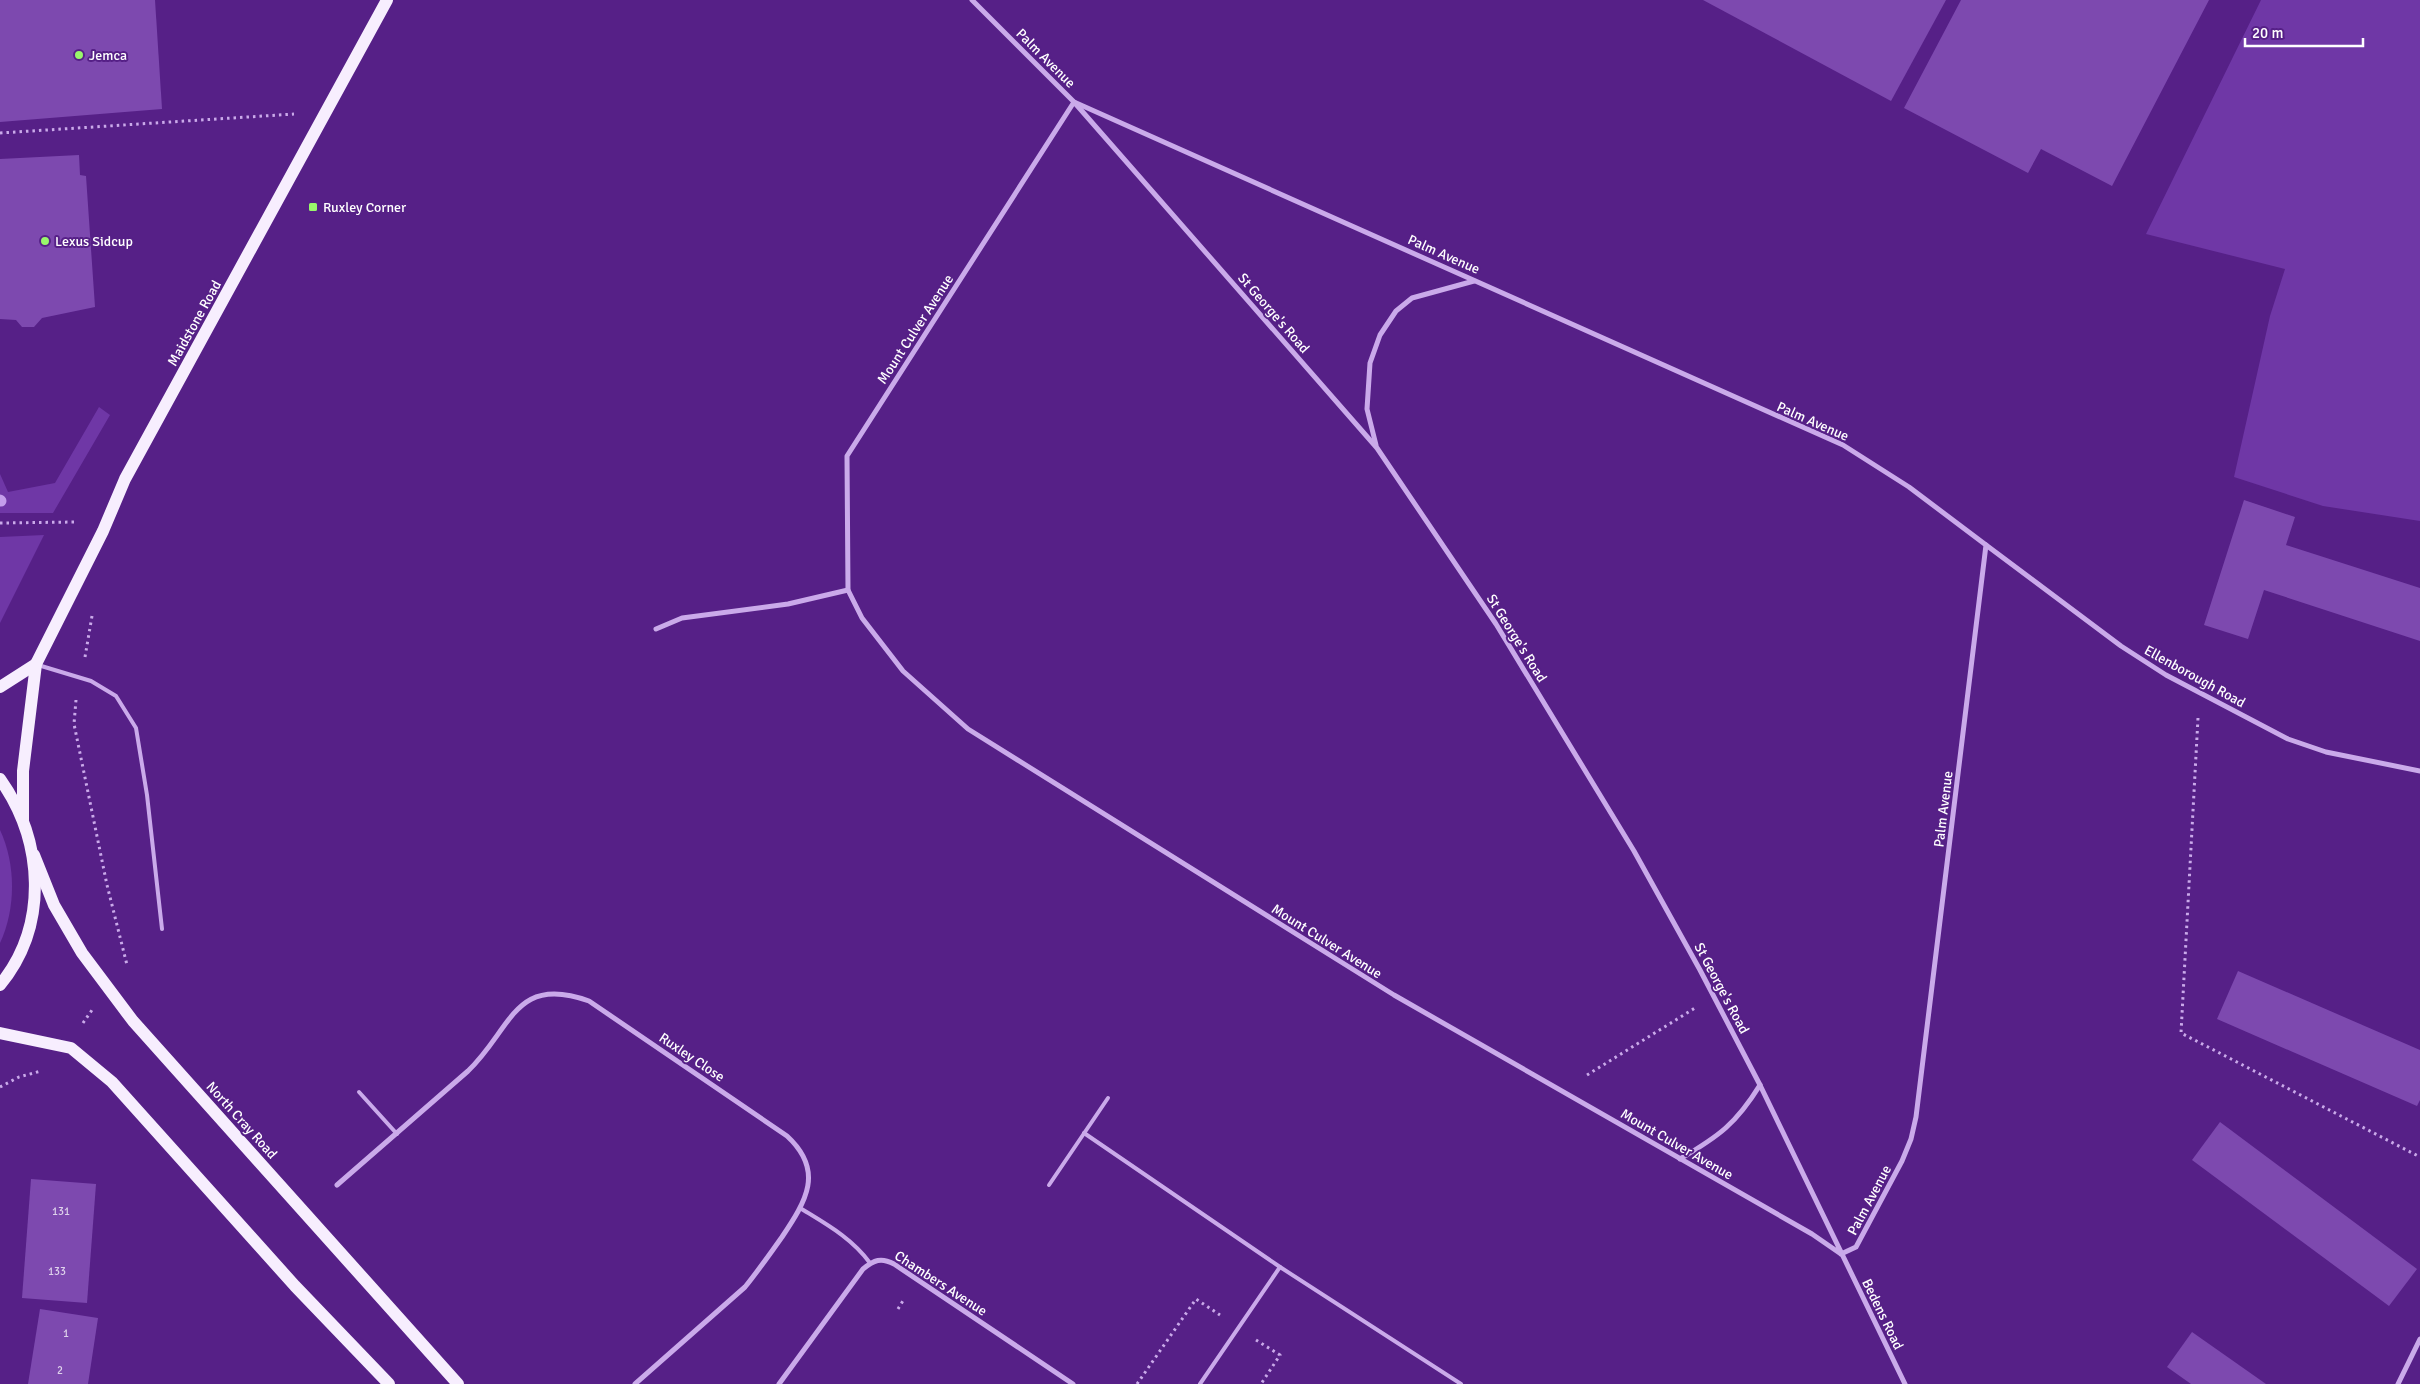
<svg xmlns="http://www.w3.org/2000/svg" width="2420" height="1384" font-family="Signika,sans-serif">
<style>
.green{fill:#6f37a6}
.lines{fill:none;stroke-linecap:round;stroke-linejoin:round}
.stream{stroke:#c49eeb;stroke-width:11}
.building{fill:#7d49af}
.path{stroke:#caaaea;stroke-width:3;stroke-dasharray:2.5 4;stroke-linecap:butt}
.lane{stroke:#caaaea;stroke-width:4}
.street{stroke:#caaaea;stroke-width:5}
.primary{stroke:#f7eefe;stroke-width:12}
.poi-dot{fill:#99f76b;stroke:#562087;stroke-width:2}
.labels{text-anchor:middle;stroke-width:4;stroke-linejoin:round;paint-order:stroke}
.number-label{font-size:11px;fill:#ded2eb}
.poi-label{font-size:14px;fill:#fff;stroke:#562087;text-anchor:start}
.street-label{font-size:14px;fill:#fff;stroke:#562087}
</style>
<rect width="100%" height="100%" fill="#562087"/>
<g class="green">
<path d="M 2261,0 L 2420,0 L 2420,521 L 2323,506 L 2234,477 L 2270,316 L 2285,269 L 2146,234 Z"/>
<path d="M 99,407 L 110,415 L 53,513 L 0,513 L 0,474 L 8,492 L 55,483 Z"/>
<path d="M 44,535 L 0,623 L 0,537 Z"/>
<path d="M 0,830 C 16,864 16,909 0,943 Z"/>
</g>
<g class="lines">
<path class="stream" d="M 0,500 L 1,501"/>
</g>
<g class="building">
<path d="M 0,0 L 155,0 L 162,109 L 0,122 Z"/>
<path d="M 1703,0 L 1946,0 L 1891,101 Z"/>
<path d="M 1961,0 L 2209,0 L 2112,186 L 2041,149 L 2028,173 L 1904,108 Z"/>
<path d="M 79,155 L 80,175 L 86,176 L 95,307 L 42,318 L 34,327 L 22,327 L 16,320 L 0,319 L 0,159 Z"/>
<path d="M 2244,500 L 2295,517 L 2286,545 L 2420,588 L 2420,641 L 2264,590 L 2248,639 L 2204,625 Z"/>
<path d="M 2238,971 L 2420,1050 L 2420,1100 L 2417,1106 L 2217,1019 Z"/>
<path d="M 2220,1122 L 2417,1269 L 2389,1306 L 2192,1160 Z"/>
<path d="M 31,1179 L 96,1184 L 87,1303 L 22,1298 Z"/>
<path d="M 40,1309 L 98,1318 L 88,1384 L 28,1384 Z"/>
<path d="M 2192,1332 L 2266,1384 L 2191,1384 L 2167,1367 Z"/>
</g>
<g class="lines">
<g class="path">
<path d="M 0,133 L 294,114"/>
<path d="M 0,523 L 76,522"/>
<path d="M 85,657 L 92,616"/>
<path d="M 76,700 L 74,724 L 107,885 L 127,965"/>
<path d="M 2198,718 L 2181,1033 L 2420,1157"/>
<path d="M 83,1023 L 92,1010"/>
<path d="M 1587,1075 L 1695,1008"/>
<path d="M 0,1087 L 19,1077 L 41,1071"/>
<path d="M 898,1309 L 904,1299"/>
<path d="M 1256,1340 L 1280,1355 L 1261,1384"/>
<path d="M 1137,1384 L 1196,1299 L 1220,1315"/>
</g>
<g class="lane">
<path d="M 38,665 L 91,681 L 116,696 L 136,728 L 147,795 L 162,929"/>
<path d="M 359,1092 L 397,1134"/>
<path d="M 1084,1133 L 1280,1267 L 1461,1384"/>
<path d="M 1049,1185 L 1108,1098"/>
<path d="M 800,1208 C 826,1224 852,1238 870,1263"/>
<path d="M 1200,1384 L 1280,1267"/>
</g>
<g class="street">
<path d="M 972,0 L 1074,102 L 1843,445 L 1909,487 L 1986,545 L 1916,1117 L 1911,1139 L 1902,1161 L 1856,1247 L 1841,1254"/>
<path d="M 1376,445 L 1367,409 L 1370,363 L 1380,335 L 1396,311 L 1412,298 L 1474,281"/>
<path d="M 1986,545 L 2121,646 L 2166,675 L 2288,739 L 2326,752 L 2420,771"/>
<path d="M 656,629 L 682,618 L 788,604 L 848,590"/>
<path d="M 1680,1159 C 1719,1136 1736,1124 1760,1085"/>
<path d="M 337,1185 L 468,1071 C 512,1029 514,974 589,1001 L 787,1136 C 825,1171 806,1201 782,1237 C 770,1254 758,1271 745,1287 L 635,1384"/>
<path d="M 1841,1254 L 1812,1234 L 1394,995 L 968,729 L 903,671 L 862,618 L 848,590 L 847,456 L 1074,102 L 1377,448 L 1496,624 L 1634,851 L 1700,970 L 1760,1085 L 1905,1384"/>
<path d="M 779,1384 L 863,1269 C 874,1260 881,1257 894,1264 L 1073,1384"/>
<path d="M 2398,1384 L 2420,1339"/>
</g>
<g class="primary">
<path d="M 0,687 L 36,664"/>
<path d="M 0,779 C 44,841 49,925 0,985"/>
<path d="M 23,820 L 23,771 L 36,664 L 103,531 L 125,479 L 387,0"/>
<path d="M 34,855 L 54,905 L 82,953 L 133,1021 L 458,1384"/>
<path d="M 0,1033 L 71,1048 L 112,1082 L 295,1286 L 389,1384"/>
</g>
</g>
<g class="poi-dot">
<circle cx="79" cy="55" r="5"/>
<rect x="308" y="202" width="10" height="10" rx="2.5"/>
<circle cx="45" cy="241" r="5"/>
</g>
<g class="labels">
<g class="number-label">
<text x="61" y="1215">131</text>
<text x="57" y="1275">133</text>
<text x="66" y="1337">1</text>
<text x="60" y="1374">2</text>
</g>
<g class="poi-label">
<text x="89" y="60">Jemca</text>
<text x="323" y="212">Ruxley Corner</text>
<text x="55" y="246">Lexus Sidcup</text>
</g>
<g class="street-label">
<text transform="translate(1046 58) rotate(45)" y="5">Palm Avenue</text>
<text transform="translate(1444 254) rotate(24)" y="5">Palm Avenue</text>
<text transform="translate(1274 313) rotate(49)" y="5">St George's Road</text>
<text transform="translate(194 323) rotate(-61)" y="5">Maidstone Road</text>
<text transform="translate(915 329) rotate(-57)" y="5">Mount Culver Avenue</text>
<text transform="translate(1813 421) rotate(24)" y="5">Palm Avenue</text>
<text transform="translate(1517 638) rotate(58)" y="5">St George's Road</text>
<text transform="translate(2195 676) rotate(29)" y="5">Ellenborough Road</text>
<text transform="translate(1943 809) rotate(-83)" y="5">Palm Avenue</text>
<text transform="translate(1327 941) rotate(32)" y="5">Mount Culver Avenue</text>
<text transform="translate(1722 988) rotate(62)" y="5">St George's Road</text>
<text transform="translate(692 1057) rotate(34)" y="5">Ruxley Close</text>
<text transform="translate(242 1120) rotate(48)" y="5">North Cray Road</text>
<text transform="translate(1677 1144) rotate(30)" y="5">Mount Culver Avenue</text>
<text transform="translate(1869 1200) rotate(-62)" y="5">Palm Avenue</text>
<text transform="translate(941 1283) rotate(33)" y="5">Chambers Avenue</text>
<text transform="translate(1883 1314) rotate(64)" y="5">Bedens Road</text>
</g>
</g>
<path d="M2245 38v8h118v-8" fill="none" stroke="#ffffff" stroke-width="2.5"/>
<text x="2252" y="38" font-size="15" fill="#ffffff" stroke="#562087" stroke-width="4" paint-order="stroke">20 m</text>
</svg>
